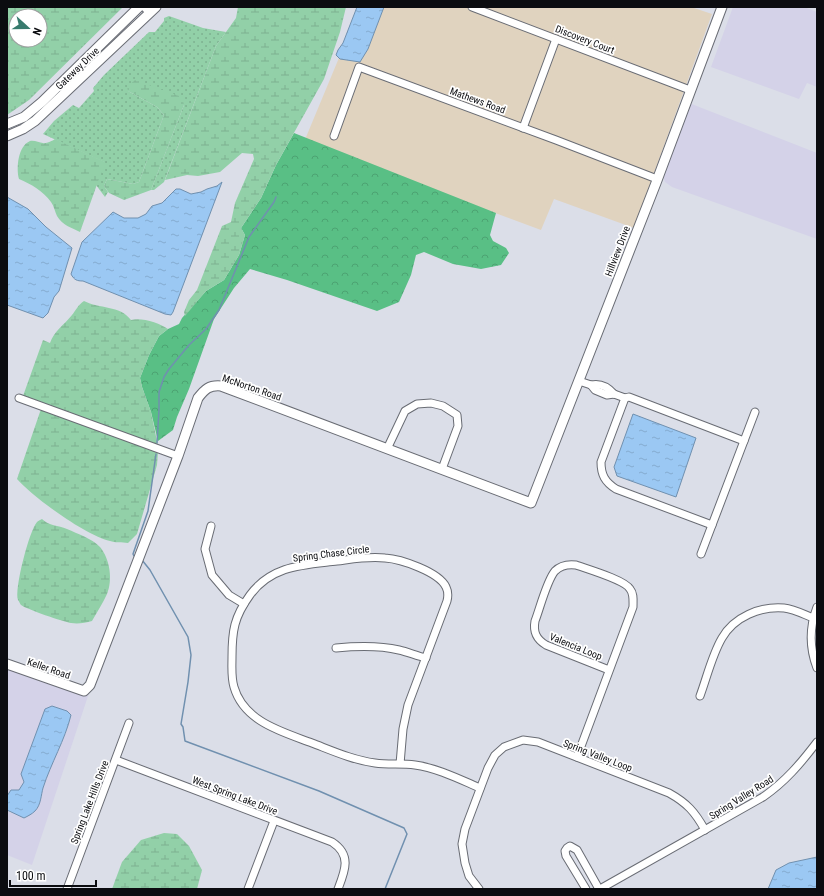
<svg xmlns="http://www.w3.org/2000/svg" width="824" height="896" font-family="'Roboto Condensed',sans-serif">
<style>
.commercial{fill:#d4d2e8}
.industrial{fill:#e0d3bf}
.grass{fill:url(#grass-dots)}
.forest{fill:url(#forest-crowns)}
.wetland{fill:url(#wetland-marsh);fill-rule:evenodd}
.water{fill:url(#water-ripples);stroke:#7090af}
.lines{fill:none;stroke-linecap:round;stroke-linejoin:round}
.stream{stroke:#7090af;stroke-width:1.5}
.street-casing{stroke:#696c74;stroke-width:9}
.secondary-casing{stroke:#696c74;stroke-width:11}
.street{stroke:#fff;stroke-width:7}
.secondary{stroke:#fff;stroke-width:9}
.labels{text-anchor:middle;stroke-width:3.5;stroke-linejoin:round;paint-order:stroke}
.street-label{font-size:10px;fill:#0b0c10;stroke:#fff}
</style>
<defs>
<pattern id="grass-dots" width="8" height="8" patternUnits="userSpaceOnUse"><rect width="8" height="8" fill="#92d0a8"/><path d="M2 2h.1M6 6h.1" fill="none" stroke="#7db190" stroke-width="1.8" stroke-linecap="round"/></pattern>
<pattern id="forest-crowns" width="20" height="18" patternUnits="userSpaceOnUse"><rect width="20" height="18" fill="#59bf85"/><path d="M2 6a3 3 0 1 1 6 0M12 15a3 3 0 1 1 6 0" fill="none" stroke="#4ca372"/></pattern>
<pattern id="wetland-marsh" width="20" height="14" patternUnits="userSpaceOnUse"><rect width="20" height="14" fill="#92d0a8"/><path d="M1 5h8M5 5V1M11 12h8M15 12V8" fill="none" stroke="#7db190"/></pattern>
<pattern id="water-ripples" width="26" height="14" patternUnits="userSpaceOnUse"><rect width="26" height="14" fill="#9bc8f3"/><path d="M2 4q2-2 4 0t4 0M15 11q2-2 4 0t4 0" fill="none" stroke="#84abcf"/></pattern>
</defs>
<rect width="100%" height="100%" fill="#dbdee8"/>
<g class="commercial">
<path d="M 733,7 L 804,7 L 817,12 L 817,87 L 807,83 L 799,99 L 711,67 Z"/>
<path d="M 689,103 L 817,153 L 817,239 L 672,187 L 665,182 L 662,174 Z"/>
<path d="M 7,667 L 82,694 L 83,695 L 86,695 L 88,693 L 89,693 L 32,865 L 7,855 L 7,810 L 11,813 L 41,800 L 42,789 L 53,759 L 68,728 L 19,790 L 11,790 L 7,796 Z"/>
</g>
<path class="industrial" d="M 371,7 L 691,7 L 712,14 L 634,228 L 554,199 L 541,230 L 304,142 L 341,53 Z"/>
<path class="grass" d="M 169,16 L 203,28 L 226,32 L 216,46 L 164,182 L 154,190 L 151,190 L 184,105 L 128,91 L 157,107 L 164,115 L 139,182 L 133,184 L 107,179 L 104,186 L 108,192 L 105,197 L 96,185 L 104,162 L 43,134 L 54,121 L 73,105 L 79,108 L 94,91 L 93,88 L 104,75 L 149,32 L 155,32 L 164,21 L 164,18 Z"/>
<path class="forest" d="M 294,133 L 496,213 L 490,235 L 493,241 L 506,248 L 509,253 L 501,265 L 481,269 L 453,264 L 424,252 L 416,255 L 411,275 L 399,302 L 377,311 L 287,280 L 250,269 L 234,288 L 214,319 L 189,389 L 177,417 L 173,430 L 158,441 L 151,412 L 142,387 L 140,378 L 149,355 L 159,336 L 168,329 L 179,324 L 182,318 L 206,291 L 224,280 L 239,255 L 245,235 L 241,228 L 261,198 L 276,165 Z"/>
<g class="wetland">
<path d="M 7,7 L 123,7 L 29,100 L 7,115 ZM 16,16 L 40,16 L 40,40 L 16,40 Z"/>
<path d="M 238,7 L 346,7 L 340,32 L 324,79 L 276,165 L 261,198 L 241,228 L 245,235 L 239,255 L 224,280 L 206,291 L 185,316 L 184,312 L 189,300 L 197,290 L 222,226 L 231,222 L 235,203 L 254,159 L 253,154 L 242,153 L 220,172 L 198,176 L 187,175 L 165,180 L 216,46 L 236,18 Z"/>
<path d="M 135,80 L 182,97 L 184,105 L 151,190 L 124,200 L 109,193 L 104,186 L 107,179 L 133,184 L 139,182 L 164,115 L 157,107 L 128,91 L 127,87 Z"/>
<path d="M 55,139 L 105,162 L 80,232 C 72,228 62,225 57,216 C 55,212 54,206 51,202 C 43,191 31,184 19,179 C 16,168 18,146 30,141 C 35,140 39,143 43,143 C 46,144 52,141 55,139 Z"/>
<path d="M 84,301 C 99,309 120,305 131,320 C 141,317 160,323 168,329 L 159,336 L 149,355 L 140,378 L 142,387 L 151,412 L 158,446 L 23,396 L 43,340 L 50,343 C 54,331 64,325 72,315 C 76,310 78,305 84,301 Z"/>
<path d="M 41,409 L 158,452 L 157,465 L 137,534 L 128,543 C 122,542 115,543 110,541 C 85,535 34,498 17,479 Z"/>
<path d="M 42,519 C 49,526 58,525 67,529 C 78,534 91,538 100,547 C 110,559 113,580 107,594 C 103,603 97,612 92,621 C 85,623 78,624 71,623 C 64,622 26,609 21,605 C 20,604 19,601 18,600 C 14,590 29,531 37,522 C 38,521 40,520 42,519 Z"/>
<path d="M 164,833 L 177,834 L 189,846 L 202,870 L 197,889 L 112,889 L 122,862 L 141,840 Z"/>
</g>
<g class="water">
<path d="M 357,7 L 384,7 L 368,49 L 360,62 L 340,59 L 336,55 L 338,50 L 343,43 Z"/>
<path d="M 222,182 L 173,312 L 171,315 L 165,314 L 83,281 C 77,281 74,280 71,274 L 82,242 L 113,212 L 124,218 L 138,218 L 146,214 L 152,206 L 162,203 L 176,189 L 180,189 L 191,194 L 201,192 L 207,189 L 217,186 Z"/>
<path d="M 7,197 L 28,209 L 46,227 L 72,248 L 59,291 L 54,297 L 48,313 L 43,318 L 7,305 Z"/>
<path d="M 633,414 L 696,438 L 676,497 L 617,476 L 614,467 Z"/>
<path d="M 52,706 L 67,711 L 71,715 C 65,740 51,763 43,788 C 41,795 41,805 35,811 C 32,814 28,816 24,818 L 7,810 L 7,796 L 11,790 L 19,790 L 24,782 L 21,774 L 45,709 Z"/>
<path d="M 817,857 L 817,889 L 768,889 L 776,870 L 789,863 Z"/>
</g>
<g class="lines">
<g class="stream">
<path d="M 157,443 L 159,410 L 159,392 L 164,377 L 169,369 L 189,345 L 206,329 L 219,310 L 249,237 L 274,202 L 276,197"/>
<path d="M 134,556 L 133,554 L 148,511 L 156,454"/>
<path d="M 142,560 L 150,570 L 188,637 L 191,655 L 188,682 L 181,724 L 183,727 L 185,741 L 319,791 L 404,828 L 407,834 L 385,889"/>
</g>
<g class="street-casing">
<g id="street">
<path d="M 144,7 L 150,13"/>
<path d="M 472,7 L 690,90"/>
<path d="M 523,128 L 556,39"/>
<path d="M 334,136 L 359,67 L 556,140 L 657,179"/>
<path d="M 579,381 L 591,385 L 595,390 L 607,395 L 614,394 L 625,398 L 601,462 C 601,475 605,482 616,489 L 712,525"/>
<path d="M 591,385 C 600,383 608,387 614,394"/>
<path d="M 19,398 L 178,456"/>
<path d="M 625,398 L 629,397 L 744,441"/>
<path d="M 387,449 L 405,411 L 417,404 L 431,403 L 443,406 L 457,415 L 458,426 L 442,469"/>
<path d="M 211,526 L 205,549 L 212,575 L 229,595 L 244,604"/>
<path d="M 701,554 L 755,412"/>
<path d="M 817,607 C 809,628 809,647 817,668"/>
<path d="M 336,648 C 357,646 378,645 399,650 C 408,652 417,656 426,658"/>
<path d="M 700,696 C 707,677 712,655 722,638 C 734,617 760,606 784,608 C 794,609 803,614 813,618"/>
<path d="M 577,757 L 633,607 C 633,600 634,594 630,589 C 625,580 587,569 576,565 C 568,564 561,565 555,571 C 547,580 540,608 535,621 C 533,632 536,639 546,645 L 609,670"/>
<path d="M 116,760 L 332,842 C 352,855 345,871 338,889"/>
<path d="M 400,764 L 403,729 L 408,705 L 447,601 C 448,597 448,591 446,587 C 439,572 401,559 385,558 C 369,556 353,559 337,561 C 304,565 272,565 250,595 C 234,617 232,631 232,657 C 232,667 231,677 234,687 C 244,722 283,732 312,743 C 333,751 353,760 375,763 C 388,765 402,763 415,765 C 437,768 459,779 480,788"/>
<path d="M 67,889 L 129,723"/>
<path d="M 248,889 L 274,821"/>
<path d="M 479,889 L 469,876 L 465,863 L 462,844 L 465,829 L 488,768 L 495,755 L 504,747 L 523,740 L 538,742 L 669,793 C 687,803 695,812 705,830"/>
<path d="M 586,889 L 566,856 L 565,851 L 567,848 L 570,846 L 577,850 L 599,889"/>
<path d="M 600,889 L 763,797 C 785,782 801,763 817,742"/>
</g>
</g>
<g class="secondary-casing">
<g id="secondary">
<path d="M 7,124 L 24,117 L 42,102 L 139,7"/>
<path d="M 7,136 L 23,129 L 35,121 L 156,7"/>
<path d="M 7,664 L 84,691 L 90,685 L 178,456 L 198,398 C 205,389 209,385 221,386 L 531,503 L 656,183 L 722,7"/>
</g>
</g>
<use href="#street" class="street"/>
<use href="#secondary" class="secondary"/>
</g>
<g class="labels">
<g class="street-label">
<text transform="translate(585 39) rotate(21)" y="4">Discovery Court</text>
<text transform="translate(77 68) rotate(-44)" y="4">Gateway Drive</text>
<text transform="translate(478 100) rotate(20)" y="4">Mathews Road</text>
<text transform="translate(617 251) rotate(-69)" y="4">Hillview Drive</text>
<text transform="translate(252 387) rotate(19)" y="4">McNorton Road</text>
<text transform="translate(331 553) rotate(-7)" y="4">Spring Chase Circle</text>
<text transform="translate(576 646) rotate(22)" y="4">Valencia Loop</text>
<text transform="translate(49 668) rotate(19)" y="4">Keller Road</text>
<text transform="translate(598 755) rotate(21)" y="4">Spring Valley Loop</text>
<text transform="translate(235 795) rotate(21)" y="4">West Spring Lake Drive</text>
<text transform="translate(741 797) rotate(-32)" y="4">Spring Valley Road</text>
<text transform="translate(89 802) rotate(-69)" y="4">Spring Lake Hills Drive</text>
</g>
</g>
<rect width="824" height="896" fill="none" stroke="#0b0c10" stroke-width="16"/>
<g transform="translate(28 28) rotate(111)"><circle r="19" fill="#ffffff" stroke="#9d9e9f"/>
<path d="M0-3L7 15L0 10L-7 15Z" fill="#377a6d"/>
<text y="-6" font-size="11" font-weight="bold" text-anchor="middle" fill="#0b0c10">N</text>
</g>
<path d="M10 880v6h86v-6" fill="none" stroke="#0b0c10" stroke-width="2"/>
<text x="16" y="880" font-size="12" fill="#0b0c10" stroke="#ffffff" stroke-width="3" paint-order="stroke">100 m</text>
</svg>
